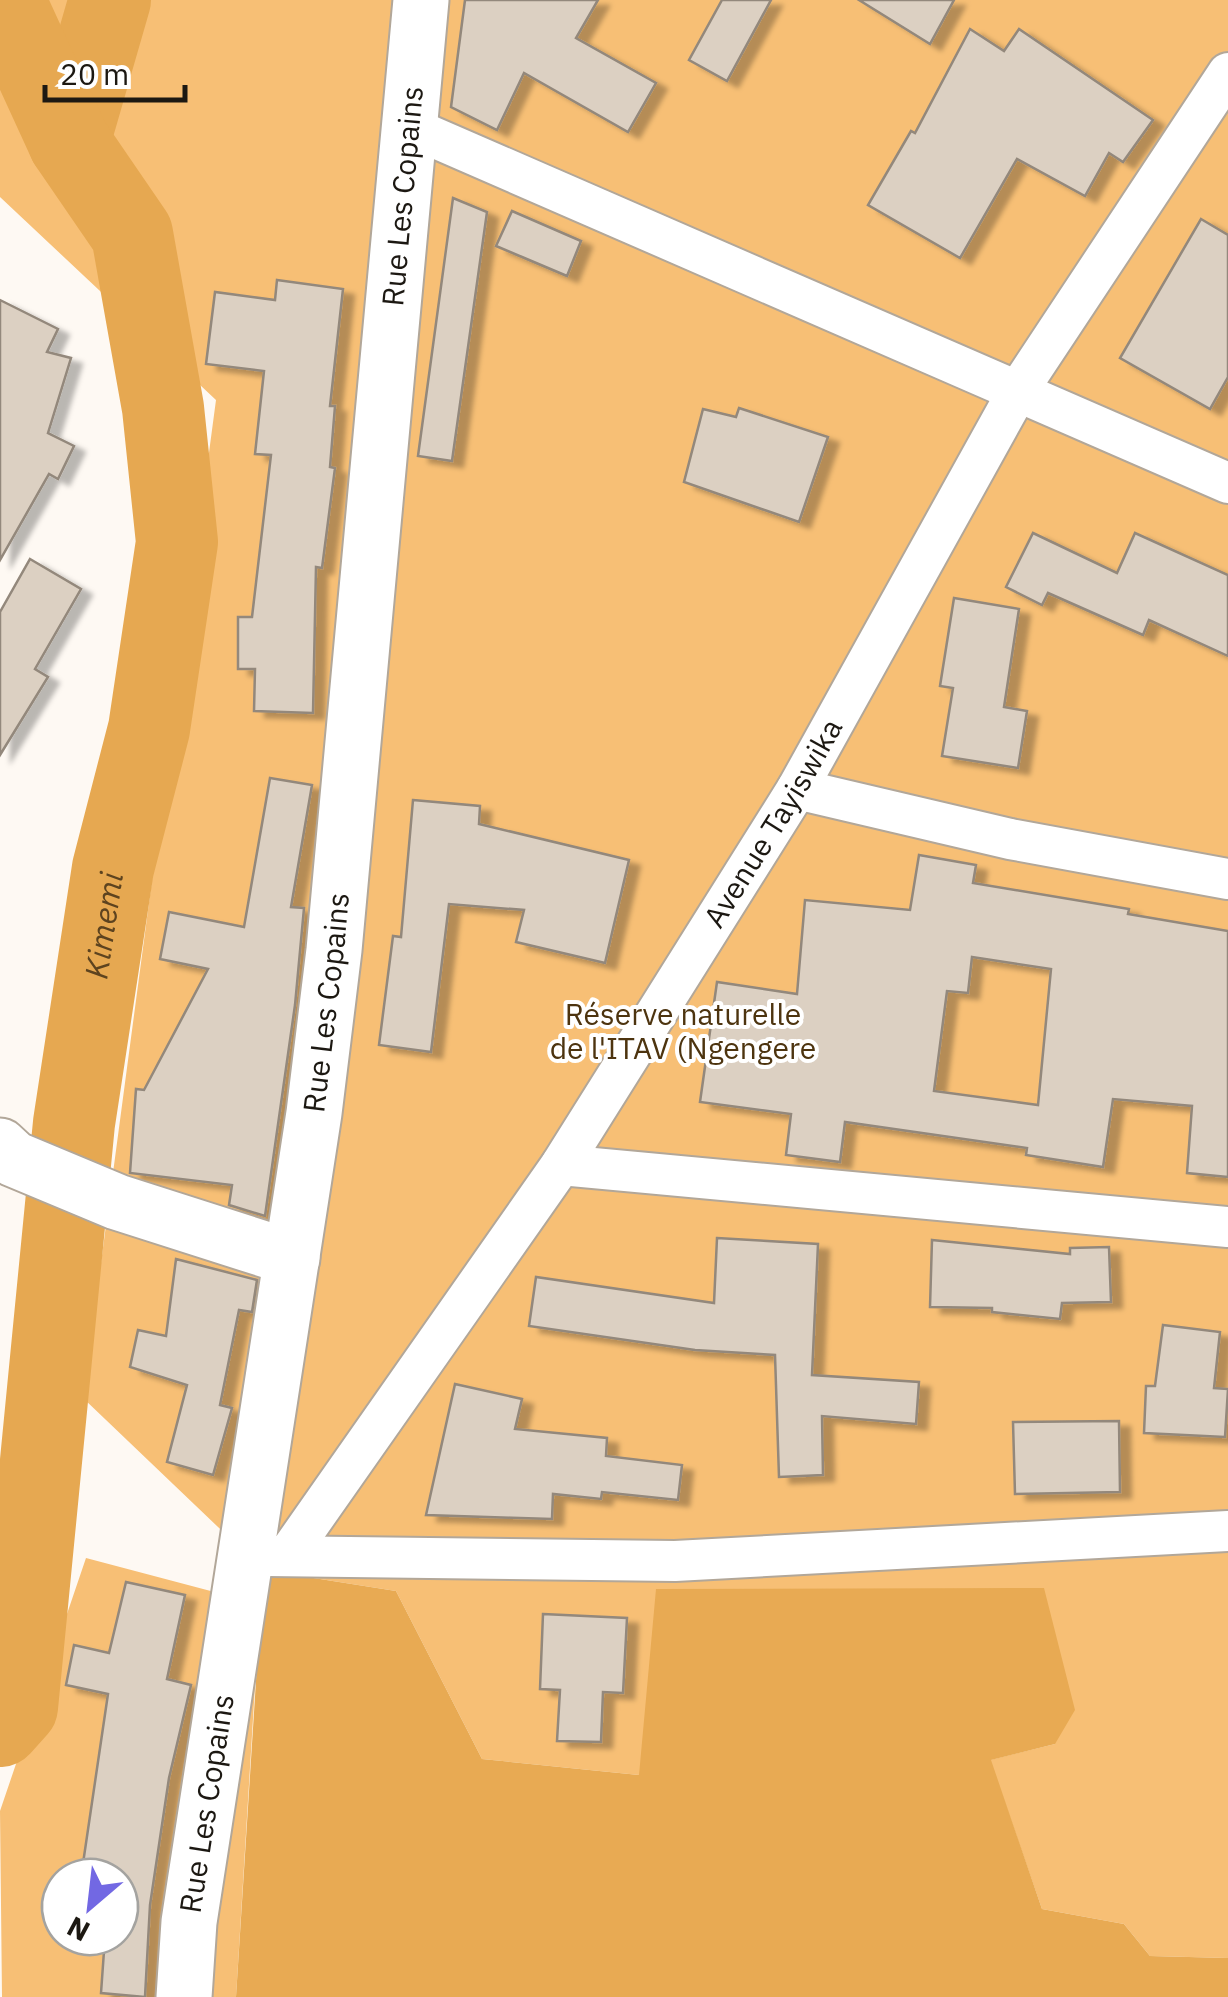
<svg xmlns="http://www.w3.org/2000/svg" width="1228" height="1997" font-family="'IBM Plex Sans',sans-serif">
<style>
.green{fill:#f7bf75;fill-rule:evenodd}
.forest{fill:#e8aa53}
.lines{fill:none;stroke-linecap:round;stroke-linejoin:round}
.river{stroke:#e6a851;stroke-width:82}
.building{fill:#dcd0c2;stroke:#93887b;stroke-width:2.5;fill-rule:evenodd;filter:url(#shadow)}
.street-casing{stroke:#b2a799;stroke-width:44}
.secondary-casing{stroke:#b2a799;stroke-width:59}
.street{stroke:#fff;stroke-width:40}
.secondary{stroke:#fff;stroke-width:55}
.labels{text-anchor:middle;stroke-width:8;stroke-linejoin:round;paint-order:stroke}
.street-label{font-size:30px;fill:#1c1812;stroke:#fff}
.park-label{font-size:30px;fill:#4d340f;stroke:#fff}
.water-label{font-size:32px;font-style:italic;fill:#5d431f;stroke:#fff}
</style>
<defs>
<filter id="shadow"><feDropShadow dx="11" dy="6" stdDeviation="2.5" flood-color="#0004"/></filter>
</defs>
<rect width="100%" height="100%" fill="#fef9f3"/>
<g class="green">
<path d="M 0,0 L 1228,0 L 1228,1958 L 1150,1956 L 1124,1924 L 1042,1909 L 990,1760 L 1055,1744 L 639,1775 L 482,1759 L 396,1591 L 263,1570 L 83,1398 L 216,400 L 0,197 Z"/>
<path d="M 86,1558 L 260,1604 L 236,1997 L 2,1997 L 0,1811 ZM 60,1877 L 120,1877 L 120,1937 L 60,1937 Z"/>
</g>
<path class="forest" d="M 263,1570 L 396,1591 L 482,1759 L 639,1775 L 656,1589 L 1044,1588 L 1075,1710 L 1055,1744 L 991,1760 L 1042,1909 L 1124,1924 L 1150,1956 L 1228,1958 L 1228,1997 L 236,1997 Z"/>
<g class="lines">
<g class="river">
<path d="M 69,142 L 110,0"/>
<path id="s1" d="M 0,1726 L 17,1707 L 74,1123 L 113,868 L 149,729 L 177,542 L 163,408 L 132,234 L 69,142 L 4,0"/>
</g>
</g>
<g class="building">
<path d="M 465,0 L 598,0 L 576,38 L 656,83 L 628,132 L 524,73 L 497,130 L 451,107 Z"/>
<path d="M 722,0 L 771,0 L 727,81 L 689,60 Z"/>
<path d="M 859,0 L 954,0 L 930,44 Z"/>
<path d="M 970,29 L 1004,51 L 1019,29 L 1153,120 L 1123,162 L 1109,153 L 1085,196 L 1017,159 L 960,258 L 868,205 L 911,131 L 915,133 Z"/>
<path d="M 453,198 L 487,212 L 452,461 L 418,456 Z"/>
<path d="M 512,211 L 581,241 L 567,276 L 496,246 Z"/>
<path d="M 1201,219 L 1228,235 L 1228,377 L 1210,409 L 1120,358 Z"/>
<path d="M 277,280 L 343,289 L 330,406 L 335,406 L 330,467 L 335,468 L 322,568 L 316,567 L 313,713 L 254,711 L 255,669 L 238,669 L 238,617 L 252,617 L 271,455 L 255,454 L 264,371 L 206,364 L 215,292 L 275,300 Z"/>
<path d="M 0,300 L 58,329 L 47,352 L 71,358 L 48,433 L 74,446 L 58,479 L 49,474 L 0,560 Z"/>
<path d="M 739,408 L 828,437 L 799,522 L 684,482 L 703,409 L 736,417 Z"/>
<path d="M 1033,533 L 1117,573 L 1135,533 L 1228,575 L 1228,656 L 1149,620 L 1143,635 L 1048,593 L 1042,605 L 1006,587 Z"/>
<path d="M 30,559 L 81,589 L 35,669 L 48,677 L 0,755 L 0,612 Z"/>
<path d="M 954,598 L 1019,609 L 1004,707 L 1027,711 L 1018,768 L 942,756 L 953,688 L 940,686 Z"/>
<path d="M 270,778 L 312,785 L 291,907 L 304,908 L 295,1005 L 265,1216 L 229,1205 L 232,1185 L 130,1173 L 136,1089 L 144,1090 L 208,969 L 160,959 L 169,912 L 244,927 Z"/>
<path d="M 413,800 L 480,806 L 479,824 L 629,860 L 605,963 L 516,942 L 524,910 L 449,904 L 431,1052 L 379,1045 L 393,936 L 401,937 Z"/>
<path d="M 919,855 L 976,865 L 973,883 L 1129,909 L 1128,914 L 1228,931 L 1228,1177 L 1187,1173 L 1192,1106 L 1113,1099 L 1103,1167 L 1026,1155 L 1027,1148 L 845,1122 L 840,1162 L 786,1155 L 791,1114 L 700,1102 L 717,982 L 797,994 L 805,900 L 910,910 ZM 972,957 L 1051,969 L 1038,1105 L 934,1091 L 947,991 L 968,993 Z"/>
<path d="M 717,1238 L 818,1244 L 812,1375 L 919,1382 L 916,1424 L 822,1416 L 823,1475 L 779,1477 L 775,1355 L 695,1350 L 529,1326 L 536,1277 L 714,1303 Z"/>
<path d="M 932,1240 L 1070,1254 L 1070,1248 L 1109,1247 L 1111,1302 L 1062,1303 L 1060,1319 L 992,1312 L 992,1308 L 930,1307 Z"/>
<path d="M 176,1259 L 257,1280 L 252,1312 L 239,1310 L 220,1405 L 232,1408 L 213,1475 L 167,1462 L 187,1385 L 130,1367 L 138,1330 L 166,1336 Z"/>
<path d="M 1163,1325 L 1220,1332 L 1214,1388 L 1228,1389 L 1225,1437 L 1144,1433 L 1146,1386 L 1155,1386 Z"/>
<path d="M 455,1384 L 522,1399 L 515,1429 L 607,1438 L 606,1456 L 682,1465 L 678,1500 L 602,1492 L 601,1499 L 553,1494 L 552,1519 L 426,1515 Z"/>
<path d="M 1119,1421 L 1120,1492 L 1015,1494 L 1013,1422 Z"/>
<path d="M 126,1582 L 185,1595 L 167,1679 L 191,1685 L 169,1778 L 150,1905 L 145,1997 L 101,1993 L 105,1937 L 120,1937 L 120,1877 L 81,1877 L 108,1694 L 66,1685 L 74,1645 L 109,1653 Z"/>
<path d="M 543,1614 L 627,1618 L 623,1693 L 603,1692 L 601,1742 L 557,1741 L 560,1690 L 540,1689 Z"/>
</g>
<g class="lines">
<g class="street-casing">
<g id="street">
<path d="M 410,127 L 1228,483"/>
<path d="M 797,789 L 1010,839 L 1228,879"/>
<path d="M 561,1165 L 1228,1227"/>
<path d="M 268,1556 L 675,1561 L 1228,1531"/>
<path id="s2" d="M 287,1556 L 561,1165 L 797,789 L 1019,389 L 1228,73"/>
</g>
</g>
<g class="secondary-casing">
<g id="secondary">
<path d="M 0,1146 L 14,1159 L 117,1202 L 292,1258"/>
<path id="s3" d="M 184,1997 L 189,1922 L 314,1113 L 334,950 L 421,0"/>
</g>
</g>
<use href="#street" class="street"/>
<use href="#secondary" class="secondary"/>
</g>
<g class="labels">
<g class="street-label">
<text dy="10" stroke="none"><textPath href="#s3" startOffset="1815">Rue Les Copains</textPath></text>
<text dy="10" stroke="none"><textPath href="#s2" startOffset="880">Avenue Tayiswika</textPath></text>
<text dy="10" stroke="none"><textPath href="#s3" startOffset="1005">Rue Les Copains</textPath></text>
<text dy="10" stroke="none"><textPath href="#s3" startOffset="195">Rue Les Copains</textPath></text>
</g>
<g class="park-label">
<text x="683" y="1025">Réserve naturelle<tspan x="683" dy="34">de l'ITAV (Ngengere</tspan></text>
</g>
<g class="water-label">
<text dy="11" stroke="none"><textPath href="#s1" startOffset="812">Kimemi</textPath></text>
</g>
</g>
<g transform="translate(90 1907) rotate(208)"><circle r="48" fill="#ffffff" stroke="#a4a3a0" stroke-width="2.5"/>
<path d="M0-8L18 38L0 25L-18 38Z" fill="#7268e3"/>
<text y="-15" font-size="28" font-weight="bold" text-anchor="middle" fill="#1c1812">N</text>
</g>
<path d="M45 85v15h140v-15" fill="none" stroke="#1c1812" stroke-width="5"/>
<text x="60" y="85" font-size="30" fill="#1c1812" stroke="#ffffff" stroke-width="8" paint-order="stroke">20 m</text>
</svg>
